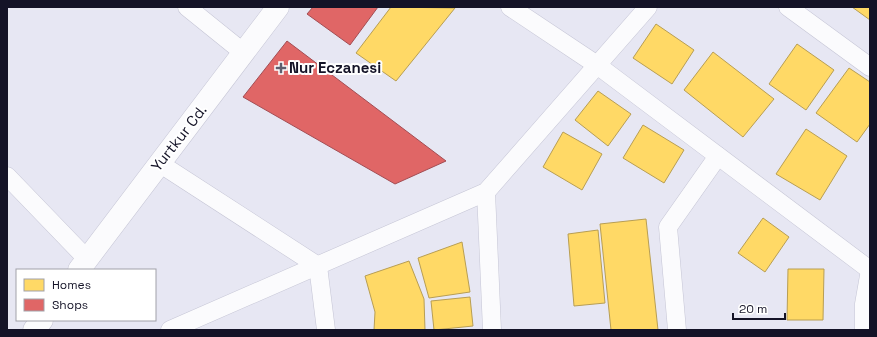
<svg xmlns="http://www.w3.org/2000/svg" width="877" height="337" font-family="'Space Grotesk',sans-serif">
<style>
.homes{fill:#ffd966;stroke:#b89e53}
.shops{fill:#e06666;stroke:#a34d53}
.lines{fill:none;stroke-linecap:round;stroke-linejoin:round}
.minor-casing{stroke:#c5c5d5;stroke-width:19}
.tertiary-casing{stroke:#c5c5d5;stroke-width:23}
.minor{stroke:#fbfbfd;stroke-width:18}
.tertiary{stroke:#fbfbfd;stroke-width:22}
.poi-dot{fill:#5e5d6e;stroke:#fff;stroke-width:1.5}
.labels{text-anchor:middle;stroke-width:4;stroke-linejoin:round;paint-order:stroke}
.poi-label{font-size:15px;font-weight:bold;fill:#141327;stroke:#fff;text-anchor:start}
.street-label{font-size:15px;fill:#141327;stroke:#fff}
</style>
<rect width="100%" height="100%" fill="#e7e7f3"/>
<g class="homes">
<path d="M 391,7 L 455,8 L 396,81 L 356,53 Z"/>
<path d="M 852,7 L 870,7 L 870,20 Z"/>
<path d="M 656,24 L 694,50 L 672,84 L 633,58 Z"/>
<path d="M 797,44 L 834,70 L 806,110 L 769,84 Z"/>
<path d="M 713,52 L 774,99 L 743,137 L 684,90 Z"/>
<path d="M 849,68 L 870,82 L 870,124 L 857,142 L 816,113 Z"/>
<path d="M 598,91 L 631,114 L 608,146 L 575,120 Z"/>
<path d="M 643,125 L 684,150 L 664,183 L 623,158 Z"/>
<path d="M 806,129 L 847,156 L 820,200 L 776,174 Z"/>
<path d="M 563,132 L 602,154 L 582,190 L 543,167 Z"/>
<path d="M 763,218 L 789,237 L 765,272 L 738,253 Z"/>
<path d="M 646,219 L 658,330 L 611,330 L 600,224 Z"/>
<path d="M 598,230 L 605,303 L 574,306 L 568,234 Z"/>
<path d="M 462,242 L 470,292 L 429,298 L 418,258 Z"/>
<path d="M 409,261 L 424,299 L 425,330 L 374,330 L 375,312 L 365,276 Z"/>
<path d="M 788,269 L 824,269 L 823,320 L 787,320 Z"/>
<path d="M 470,297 L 473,326 L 434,330 L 431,301 Z"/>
</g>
<g class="shops">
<path d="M 313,7 L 378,7 L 350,45 L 307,14 Z"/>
<path d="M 287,41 L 446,161 L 395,184 L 243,97 Z"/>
</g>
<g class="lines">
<g class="minor-casing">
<g id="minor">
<path d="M 187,7 L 244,53"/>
<path d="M 510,7 L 597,65 L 870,270"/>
<path d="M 788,7 L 870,67"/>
<path d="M 159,163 L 318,266 L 326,330"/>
<path d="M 7,176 L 87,259"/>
<path d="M 486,192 L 492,330"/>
<path d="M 170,330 L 486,192 L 648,7"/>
<path d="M 677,330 L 668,227 L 718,156"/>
<path d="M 864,330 L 864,304 L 870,270"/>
</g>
</g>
<g class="tertiary-casing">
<g id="tertiary">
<path d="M 79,270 L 278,7"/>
<path d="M 34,330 L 42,320"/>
</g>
</g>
<use href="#minor" class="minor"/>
<use href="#tertiary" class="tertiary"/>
</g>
<path class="poi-dot" d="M279 62h4v4h4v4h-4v4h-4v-4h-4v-4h4z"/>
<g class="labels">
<g class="poi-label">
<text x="289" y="73">Nur Eczanesi</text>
</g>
<g class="street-label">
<text transform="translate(179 138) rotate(-52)" y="5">Yurtkur Cd.</text>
</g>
</g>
<rect width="877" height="337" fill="none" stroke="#141327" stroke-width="16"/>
<rect x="16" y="269" width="140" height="52" fill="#ffffff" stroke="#a1a1a9"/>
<rect x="24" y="279" width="20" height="12" fill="#ffd966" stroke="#a1a1a9"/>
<text x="52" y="289" font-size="12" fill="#141327">Homes</text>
<rect x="24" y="299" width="20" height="12" fill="#e06666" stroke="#a1a1a9"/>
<text x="52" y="309" font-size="12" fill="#141327">Shops</text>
<path d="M733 313v6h52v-6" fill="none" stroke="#141327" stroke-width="2"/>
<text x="739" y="313" font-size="12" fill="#141327" stroke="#ffffff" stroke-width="3" paint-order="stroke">20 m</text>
</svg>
